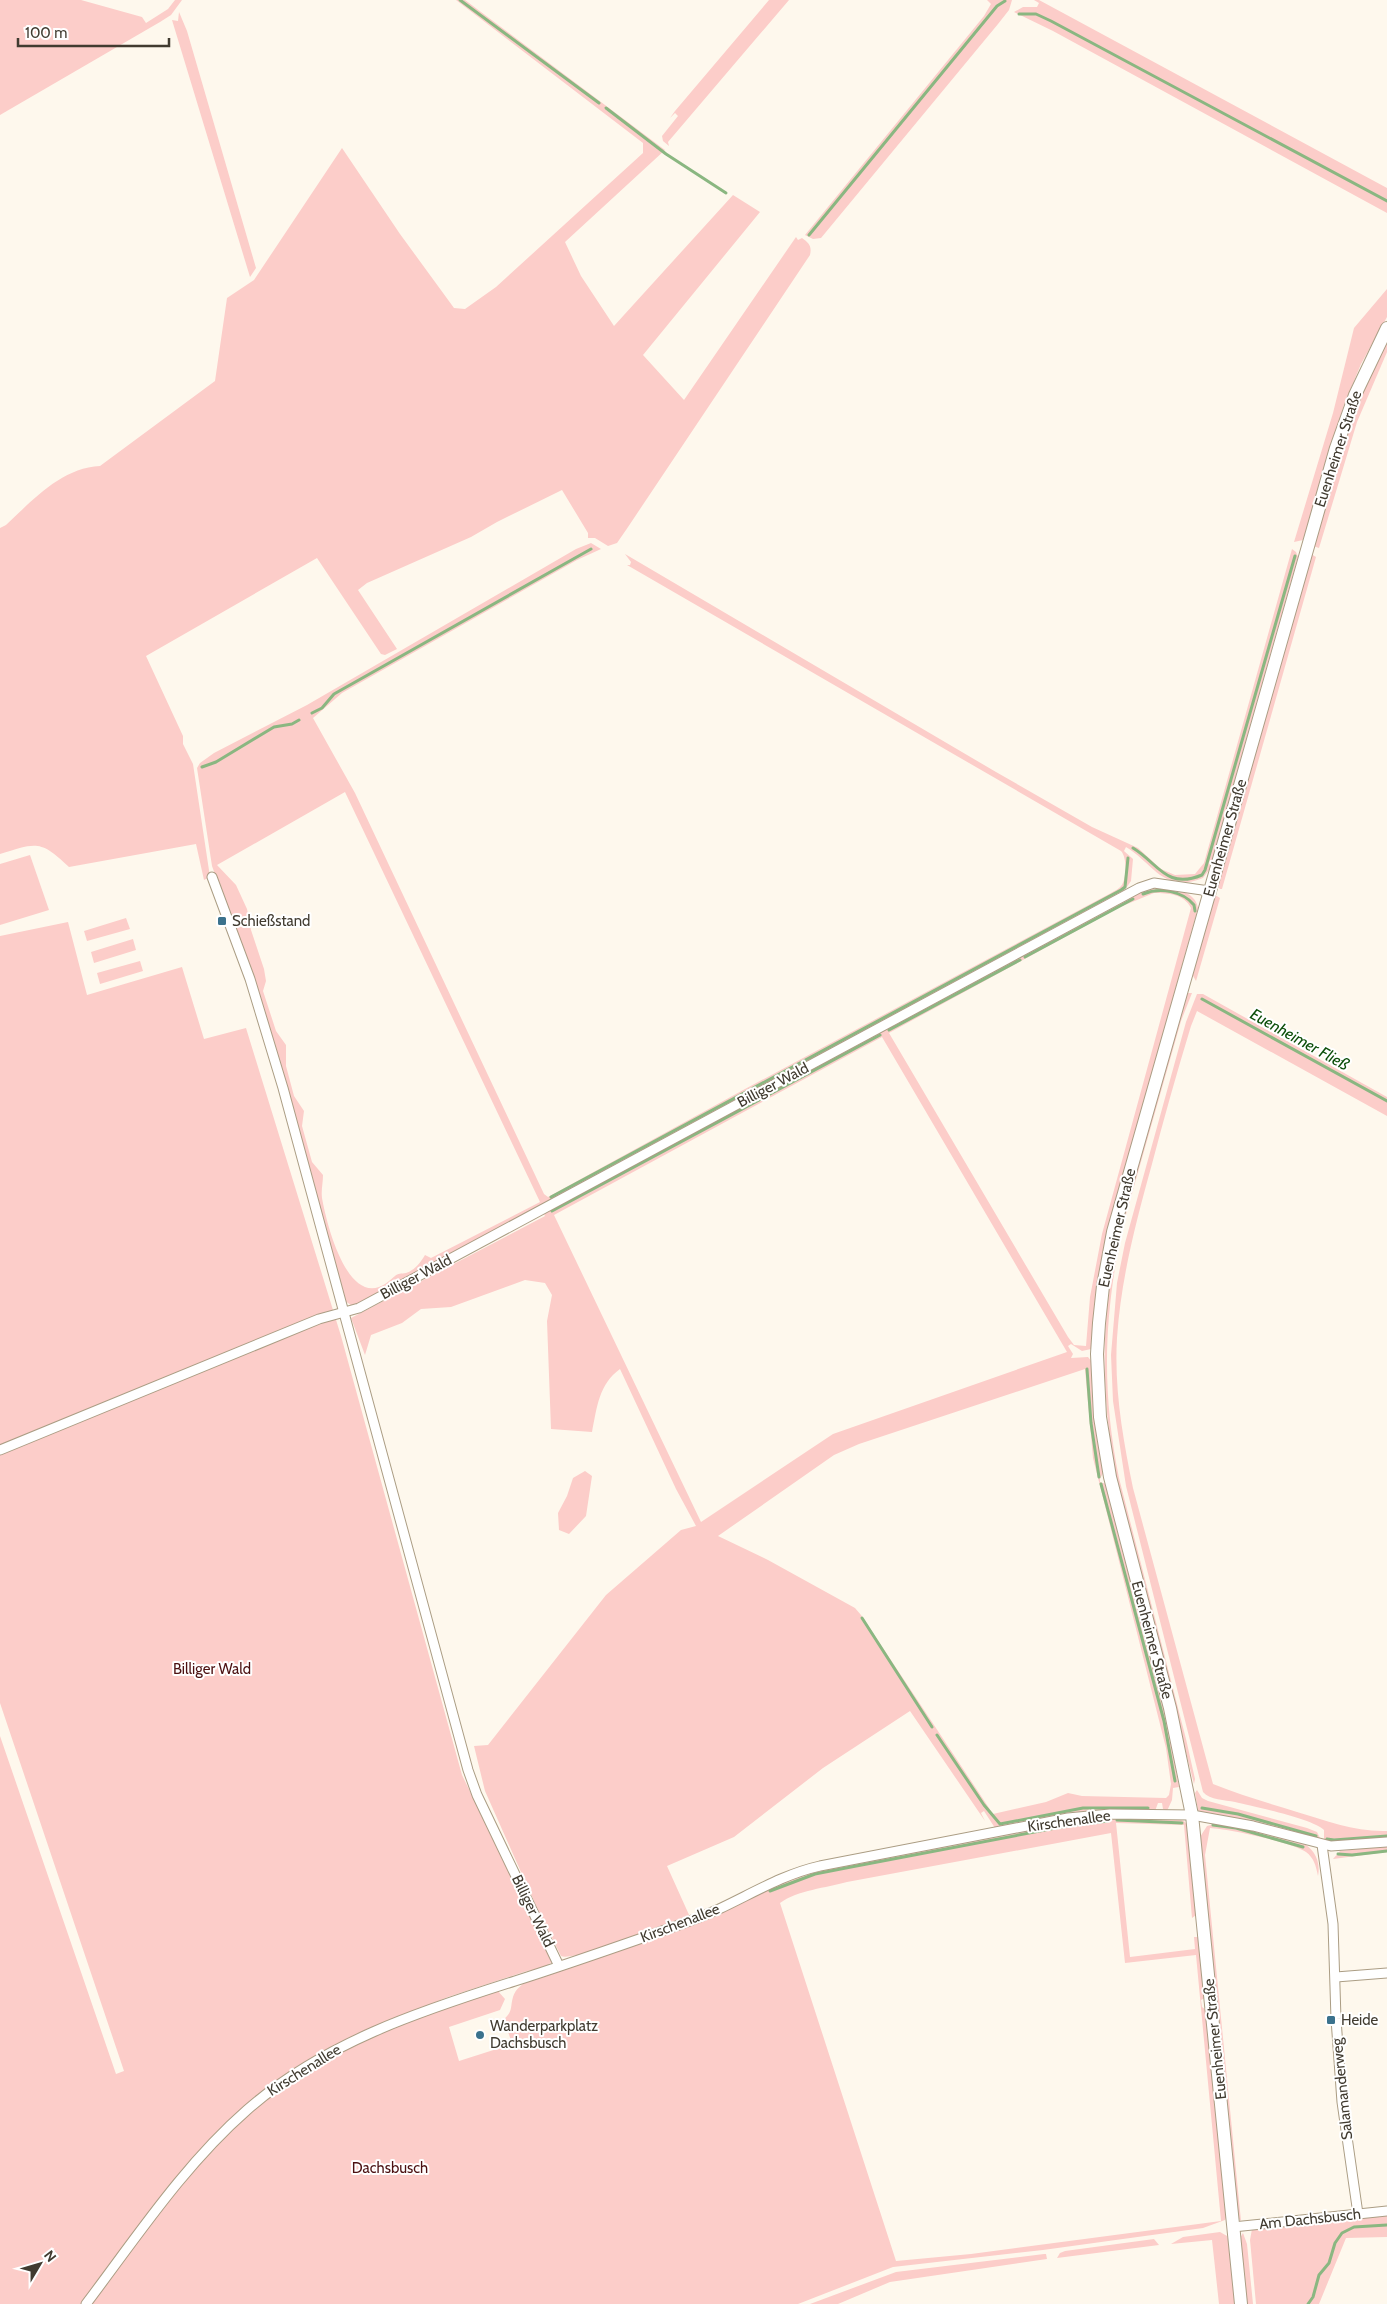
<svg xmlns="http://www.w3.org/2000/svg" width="1387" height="2304" font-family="Cabin,sans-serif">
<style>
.green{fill:#fccdc9;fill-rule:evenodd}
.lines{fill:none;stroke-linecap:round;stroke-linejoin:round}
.stream{stroke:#8ab781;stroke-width:3}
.minor-casing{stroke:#ab9d84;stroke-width:11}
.secondary-casing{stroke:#ab9d84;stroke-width:14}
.minor{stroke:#fff;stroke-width:9}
.secondary{stroke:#fff;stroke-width:12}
.poi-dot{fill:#3b728d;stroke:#fff;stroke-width:2}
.labels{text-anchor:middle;stroke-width:4;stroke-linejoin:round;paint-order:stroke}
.street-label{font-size:15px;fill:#413b30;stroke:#fff}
.poi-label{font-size:15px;fill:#413b30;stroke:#fff;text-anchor:start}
.park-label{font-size:15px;fill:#4c1112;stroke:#fff}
.water-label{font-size:16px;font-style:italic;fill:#0c4f0a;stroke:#fff}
</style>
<rect width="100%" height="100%" fill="#fef8ed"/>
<g class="green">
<path d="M 0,0 L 81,0 L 142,17 L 146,23 L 168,9 L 175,0 L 182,0 L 171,15 L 160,22 L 0,115 Z"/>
<path d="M 456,0 L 465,0 L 665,150 L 565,242 L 581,276 L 614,326 L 733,195 L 760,212 L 643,355 L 684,400 L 796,237 L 798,240 L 802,238 C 809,243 812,246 810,255 L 626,530 L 617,543 L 608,546 L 595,538 L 588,538 L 588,533 L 562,490 L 497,522 L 471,537 L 367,583 L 358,590 L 397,649 L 385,655 L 381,654 L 317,558 L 146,656 L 183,736 L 183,744 L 193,764 L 210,877 L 204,880 L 196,844 L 69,867 C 40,839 36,843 0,854 L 0,528 L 6,525 C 33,500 61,468 100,466 L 215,381 L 227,298 L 254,280 L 342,148 L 400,234 L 454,308 L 465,309 L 496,287 L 643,153 L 643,143 Z"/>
<path d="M 769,0 L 789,0 L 668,142 L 669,146 L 663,141 L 662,136 L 678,116 L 675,113 L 670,118 L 675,111 Z"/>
<path d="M 987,0 L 1012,0 L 1009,10 L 998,24 L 821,238 L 813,239 L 805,235 L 984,16 L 991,4 Z"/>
<path d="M 1034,0 L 1039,0 L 1387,188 L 1387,213 L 1053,31 L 1014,12 L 1023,7 L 1037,7 L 1039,3 Z"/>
<path d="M 179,12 L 187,31 L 256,268 L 250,277 L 172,20 L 178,21 Z"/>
<path d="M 1387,289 L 1387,317 L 1361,364 L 1344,405 L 1303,540 L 1294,542 L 1333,413 L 1354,328 Z"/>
<path d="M 1387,340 L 1387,352 L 1357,422 L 1319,548 L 1313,546 L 1339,455 L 1355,408 Z"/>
<path d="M 591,543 L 601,549 L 577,560 L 342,693 L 313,718 L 355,793 L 544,1194 L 548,1197 L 745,1089 L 1111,893 C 1114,891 1119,889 1121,886 C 1127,879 1127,857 1121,851 L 627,565 L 630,565 L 631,562 L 625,554 L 996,772 L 1092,827 L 1138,848 L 1161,869 L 1175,875 L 1195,874 L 1204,863 L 1292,549 L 1296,552 L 1298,557 L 1209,870 L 1203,878 C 1163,894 1153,863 1126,847 L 1124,851 L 1133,859 L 1131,881 L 1124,891 L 357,1304 L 351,1305 L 345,1301 L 269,1026 L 212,866 L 197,768 L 200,763 L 214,753 L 307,705 L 576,549 ZM 345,792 L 540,1202 L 431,1258 L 425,1255 C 420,1263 415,1270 406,1273 C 401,1274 398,1273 395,1276 C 390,1280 385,1285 379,1287 C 345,1299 326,1221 322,1198 C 321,1190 323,1183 323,1175 L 312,1162 L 302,1126 L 304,1111 L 294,1096 L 286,1066 L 286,1045 L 276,1031 L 263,991 L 266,981 L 264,969 L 251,930 L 247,909 L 236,885 L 217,865 Z"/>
<path d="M 1311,554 L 1316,557 L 1222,889 L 1220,889 L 1217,886 Z"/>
<path d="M 30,855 L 49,910 L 0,925 L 0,864 Z"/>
<path d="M 1159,887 C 1173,889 1195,890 1198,908 L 1105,1241 L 1095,1300 L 1091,1349 L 1082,1351 L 1071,1344 L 1068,1346 L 1073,1354 L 1071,1358 L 1088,1357 L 1092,1362 L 1094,1415 L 1103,1473 L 1100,1479 L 1100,1482 L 1106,1484 L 1167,1722 L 1179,1787 L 1173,1788 L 1172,1800 L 1167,1811 L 1163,1809 L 1162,1803 L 1158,1803 L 1155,1811 L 1079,1812 L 995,1828 L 984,1811 L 981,1813 L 985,1821 L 910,1711 L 823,1768 L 734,1837 L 667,1866 L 690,1917 C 670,1924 575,1962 561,1956 L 537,1908 L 485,1791 L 474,1746 L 488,1745 L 606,1595 L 681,1530 L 696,1526 L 676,1489 L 620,1369 C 599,1384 597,1407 592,1432 L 551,1429 L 547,1321 L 552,1295 L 545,1283 L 525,1280 L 451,1307 L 421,1309 L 402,1323 L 371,1335 L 365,1355 L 351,1318 L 545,1216 L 543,1212 L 1129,897 L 1146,890 ZM 1154,893 C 1168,893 1184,894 1191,908 L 1102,1234 L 1090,1297 L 1086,1346 L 1074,1345 L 1068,1337 L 889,1033 L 1120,907 ZM 882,1037 L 1067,1352 L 833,1434 L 701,1522 L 554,1215 ZM 1085,1369 L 1093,1458 L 1166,1748 L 1171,1784 L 1169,1795 L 1166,1798 L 1082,1796 L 1068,1793 L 1046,1802 L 993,1814 L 861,1615 L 855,1608 L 768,1560 L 718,1536 L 834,1455 L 859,1444 Z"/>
<path d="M 1215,895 L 1220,898 L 1196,981 L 1192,974 Z"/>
<path d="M 126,918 L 130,929 L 87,941 L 84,931 Z"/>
<path d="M 68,922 L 87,995 L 182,967 L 204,1039 L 246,1028 L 341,1336 L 462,1775 L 553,1961 L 544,1968 L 527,1971 L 448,1997 L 370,2029 L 341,2043 L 242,2110 L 82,2304 L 0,2304 L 0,1736 L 116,2074 L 124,2071 L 0,1703 L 0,936 Z"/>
<path d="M 133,939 L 136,950 L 94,963 L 91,952 Z"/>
<path d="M 140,961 L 143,971 L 100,984 L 97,973 Z"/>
<path d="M 1188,993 L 1192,993 L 1181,1021 L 1123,1225 C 1104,1315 1101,1388 1119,1478 L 1186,1739 L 1195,1779 L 1194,1784 L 1115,1475 C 1101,1386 1100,1322 1119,1233 L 1186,995 Z"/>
<path d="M 1197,994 L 1203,994 L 1387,1097 L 1387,1116 L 1197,1011 L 1191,1026 C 1177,1072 1164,1118 1152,1164 C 1136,1222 1121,1278 1117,1338 C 1114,1389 1123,1439 1133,1488 L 1213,1784 C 1240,1795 1268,1803 1297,1812 C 1327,1821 1355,1832 1387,1831 L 1387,1839 L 1351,1843 L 1324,1841 L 1324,1830 C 1314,1819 1252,1806 1235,1802 C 1225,1800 1210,1800 1203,1792 L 1126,1486 L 1113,1401 L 1111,1355 L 1117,1283 L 1125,1243 L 1186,1022 Z"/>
<path d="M 585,1471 L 592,1476 L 586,1516 L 569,1534 L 559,1530 L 558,1513 L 567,1496 L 573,1478 Z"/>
<path d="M 1197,1790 L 1202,1798 L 1208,1801 L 1307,1828 L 1317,1832 L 1320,1838 L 1319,1840 L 1255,1822 L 1201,1813 L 1198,1810 L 1195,1793 Z"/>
<path d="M 1110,1818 L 1178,1819 L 1184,1821 L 1187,1825 L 1196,1915 L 1192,1918 L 1184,1825 L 1116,1823 L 1130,1957 L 1195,1949 L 1194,1937 L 1199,1937 L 1205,1998 L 1201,2000 L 1202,2007 L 1206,2010 L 1227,2215 L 1225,2220 L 1203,2228 L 1043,2250 L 893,2267 L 798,2304 L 90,2304 C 148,2227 204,2143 283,2086 C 347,2040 423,2015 497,1990 L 505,1999 L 500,2010 L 449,2027 L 459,2061 L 512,2044 L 504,2019 C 513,2011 510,2008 513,1997 C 515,1989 523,1984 529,1979 L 711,1918 L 778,1883 L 810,1872 L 1076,1820 ZM 1111,1833 L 1125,1963 L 1196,1955 L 1221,2221 L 971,2254 L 896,2261 L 780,1903 C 798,1890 826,1888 847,1882 Z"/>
<path d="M 1222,1822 L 1301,1842 C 1314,1848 1321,1861 1318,1876 C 1316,1866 1314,1858 1306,1852 C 1292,1842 1228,1829 1210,1828 L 1205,1855 L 1241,2221 L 1238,2218 L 1200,1837 L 1207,1826 Z"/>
<path d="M 1387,1846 L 1387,1852 L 1333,1859 L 1340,1851 Z"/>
<path d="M 1387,2214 L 1387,2237 L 1346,2238 L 1319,2304 L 1256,2304 L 1250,2240 L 1252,2229 Z"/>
<path d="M 1220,2232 L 1227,2236 L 1229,2242 L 1235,2304 L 1219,2304 L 1212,2240 L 1171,2244 L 1183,2237 Z"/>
<path d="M 1243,2233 L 1247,2244 L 1253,2304 L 1247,2304 L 1240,2238 Z"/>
<path d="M 1154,2239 L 1159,2245 L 1057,2258 L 1060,2253 L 1065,2251 Z"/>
<path d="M 1044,2254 L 1046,2254 L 1047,2259 L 890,2282 L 838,2304 L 810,2304 L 896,2272 Z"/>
</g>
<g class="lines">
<g class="stream">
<path d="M 460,0 L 599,103"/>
<path d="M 1019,14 L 1036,14 L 1051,21 L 1387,201"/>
<path d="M 606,108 L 666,154 L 726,193"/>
<path d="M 809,235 L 997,6 L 1005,1"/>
<path d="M 312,713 L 322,708 L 334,694 L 591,549"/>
<path d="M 202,767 L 216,762 L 274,727 L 292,724 L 299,720"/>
<path d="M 1133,848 C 1158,863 1166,890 1202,875 L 1205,870 L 1295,556"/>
<path d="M 1143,894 C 1160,887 1183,891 1194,905 L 1195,911"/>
<path d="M 1025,957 L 1133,899"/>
<path d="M 1202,999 L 1387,1101"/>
<path d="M 889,1030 L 1020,960"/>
<path d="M 551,1197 L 1121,890 L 1125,887 L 1128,858"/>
<path d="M 552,1211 L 880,1035"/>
<path d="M 1087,1369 L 1091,1423 L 1099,1477"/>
<path d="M 1101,1484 L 1164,1721 L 1175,1781"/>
<path d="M 862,1618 L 932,1727"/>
<path d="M 937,1735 L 984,1805 L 1000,1824 L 1083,1808 L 1148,1808"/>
<path d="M 1202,1808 L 1238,1814 L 1316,1836"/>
<path d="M 1117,1820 L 1182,1823"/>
<path d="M 1213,1825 L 1236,1828 L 1303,1847"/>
<path d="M 1327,1839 L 1334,1840 L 1387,1836"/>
<path d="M 1338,1854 L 1352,1855 L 1387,1851"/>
<path d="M 770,1891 L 815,1874 L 851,1867 L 1066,1826 L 1108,1821"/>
<path d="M 1308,2304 L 1313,2297 L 1319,2275 L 1329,2263 L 1335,2243 L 1342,2233 L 1354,2227 L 1387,2225"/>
</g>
<g class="minor-casing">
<g id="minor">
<path d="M 212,877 L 250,979 L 283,1088 L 468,1770 L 477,1795 L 559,1966"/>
<path d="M 0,1450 L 319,1319 L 359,1308 L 1139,888 L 1154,883 L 1209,891"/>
<path d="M 1322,1845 L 1333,1924 L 1336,2019 L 1342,2102 L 1358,2214"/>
<path d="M 1336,1977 L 1387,1973"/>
<path d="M 1233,2227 L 1387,2211"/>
<path d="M 86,2304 C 136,2238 184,2165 247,2110 C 323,2043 420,2011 515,1981 C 559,1967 602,1952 645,1937 C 670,1928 695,1920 719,1909 C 753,1893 784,1874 820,1866 L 1068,1818 L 1110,1814 L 1192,1815 L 1253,1826 L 1331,1846 L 1387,1842"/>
</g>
</g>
<g class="secondary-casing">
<path id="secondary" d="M 1241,2304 L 1192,1815 L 1170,1708 L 1110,1477 L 1100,1417 L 1097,1354 L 1099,1323 L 1103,1286 L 1113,1232 L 1336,448 L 1355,395 L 1387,328"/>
</g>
<use href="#minor" class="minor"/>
<use href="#secondary" class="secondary"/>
</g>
<g class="poi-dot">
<rect x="217" y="916" width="10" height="10" rx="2.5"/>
<rect x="1326" y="2015" width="10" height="10" rx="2.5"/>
<circle cx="480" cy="2035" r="5"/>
</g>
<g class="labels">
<g class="street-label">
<text transform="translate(1338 449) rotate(-72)" y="5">Euenheimer Straße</text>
<text transform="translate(1225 838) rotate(-74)" y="5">Euenheimer Straße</text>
<text transform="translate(773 1085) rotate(-28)" y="5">Billiger Wald</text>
<text transform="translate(1117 1228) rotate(-77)" y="5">Euenheimer Straße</text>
<text transform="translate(416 1277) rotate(-28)" y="5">Billiger Wald</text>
<text transform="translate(1152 1640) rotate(75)" y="5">Euenheimer Straße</text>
<text transform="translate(1069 1821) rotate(-8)" y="5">Kirschenallee</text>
<text transform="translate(533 1911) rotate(64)" y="5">Billiger Wald</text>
<text transform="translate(680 1923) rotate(-21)" y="5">Kirschenallee</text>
<text transform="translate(1215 2039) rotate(-96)" y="5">Euenheimer Straße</text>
<text transform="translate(304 2070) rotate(-32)" y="5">Kirschenallee</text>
<text transform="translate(1342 2089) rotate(-96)" y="5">Salamanderweg</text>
<text transform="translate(1310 2219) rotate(-6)" y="5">Am Dachsbusch</text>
</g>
<g class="poi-label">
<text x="232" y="926">Schießstand</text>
<text x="1341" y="2025">Heide</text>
<text x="490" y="2031">Wanderparkplatz<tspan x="490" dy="17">Dachsbusch</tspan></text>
</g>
<g class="park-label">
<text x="212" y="1674">Billiger Wald</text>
<text x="390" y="2173">Dachsbusch</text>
</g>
<g class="water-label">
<text transform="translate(1300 1039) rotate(29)" y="6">Euenheimer Fließ</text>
</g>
</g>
<g transform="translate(40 2264) rotate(52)" stroke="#ffffff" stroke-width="4" paint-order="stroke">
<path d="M0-4L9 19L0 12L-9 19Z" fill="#413b30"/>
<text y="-8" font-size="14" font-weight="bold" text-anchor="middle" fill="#413b30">N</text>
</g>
<path d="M18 38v8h151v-8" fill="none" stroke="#413b30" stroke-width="2.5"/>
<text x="25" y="38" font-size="15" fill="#413b30" stroke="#ffffff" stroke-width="4" paint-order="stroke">100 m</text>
</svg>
